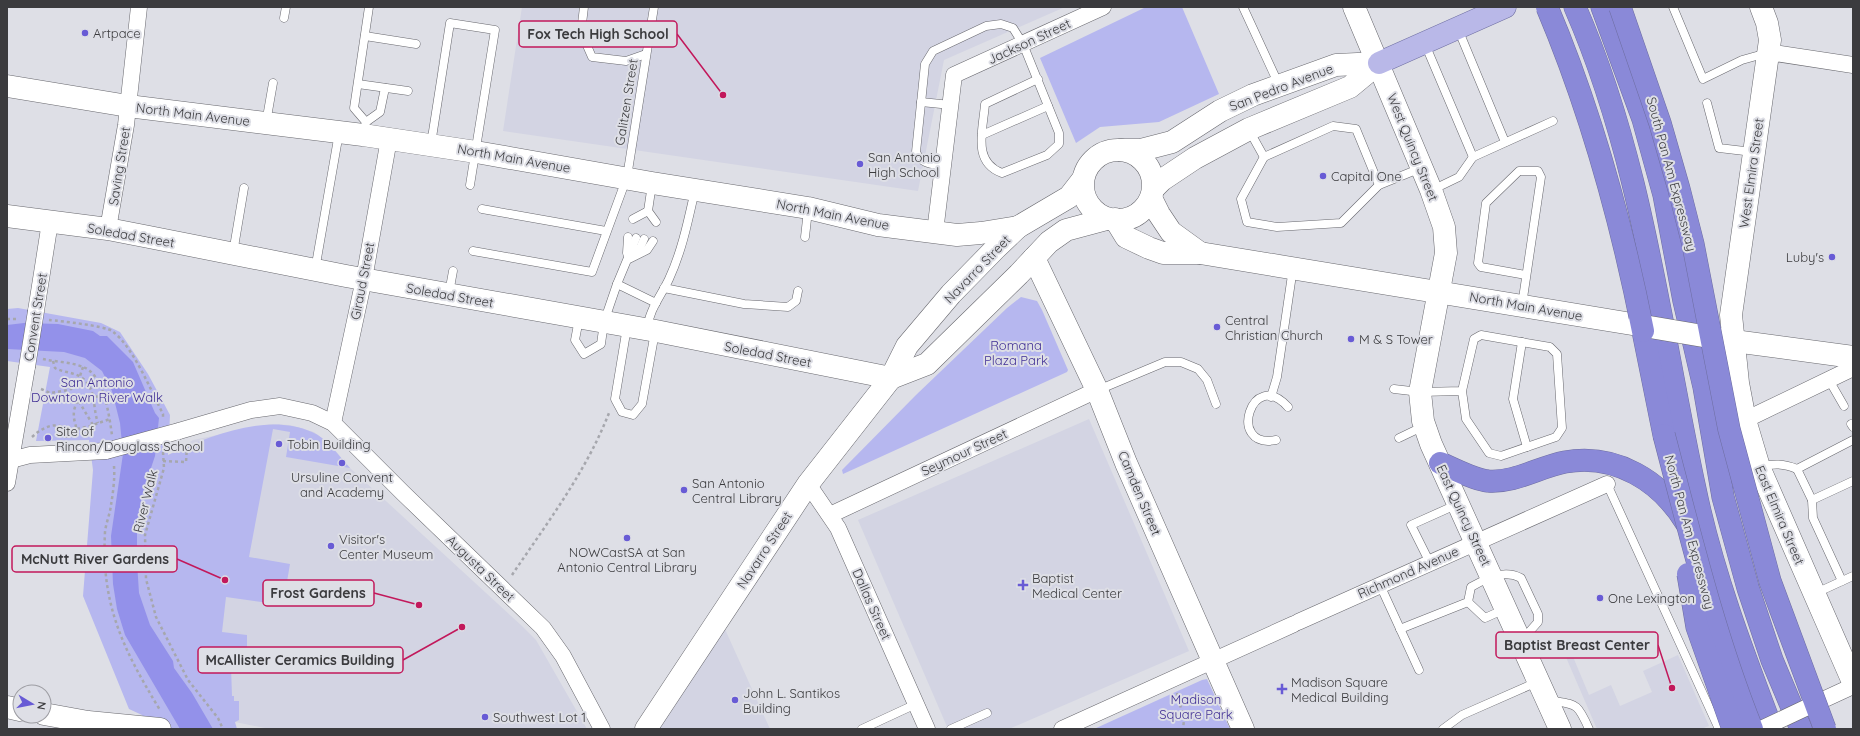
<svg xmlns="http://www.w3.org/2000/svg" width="1860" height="736" font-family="Quicksand,sans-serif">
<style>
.built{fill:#d3d4e3}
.green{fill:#b6b7ef}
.water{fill:#9391ea}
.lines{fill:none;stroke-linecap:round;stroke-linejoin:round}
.lane-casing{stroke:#68686e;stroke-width:9}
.street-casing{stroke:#68686e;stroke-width:17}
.secondary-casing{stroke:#68686e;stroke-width:23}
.primary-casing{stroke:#6e6ea2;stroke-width:23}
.highway-casing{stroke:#6e6ea2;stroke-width:23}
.path{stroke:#a6a7ad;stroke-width:2.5;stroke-dasharray:3 3;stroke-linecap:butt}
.lane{stroke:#fff;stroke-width:8}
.street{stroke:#fff;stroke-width:16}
.secondary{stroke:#fff;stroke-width:22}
.primary{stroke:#b9b8e8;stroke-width:22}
.highway{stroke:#8a89d8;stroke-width:22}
.street-bridge-casing{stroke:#68686e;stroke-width:17;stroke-linecap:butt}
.secondary-bridge-casing{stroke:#68686e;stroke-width:23;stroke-linecap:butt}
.highway-bridge-casing{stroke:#6e6ea2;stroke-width:23;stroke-linecap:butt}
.street-bridge{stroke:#fff;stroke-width:16}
.secondary-bridge{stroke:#fff;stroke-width:22}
.highway-bridge{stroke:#8a89d8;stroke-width:22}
.poi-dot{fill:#685bd5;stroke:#dedfe6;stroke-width:1.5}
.labels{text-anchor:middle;stroke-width:4;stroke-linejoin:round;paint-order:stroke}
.poi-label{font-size:13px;fill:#3b3b3e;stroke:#dedfe6;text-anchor:start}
.street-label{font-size:13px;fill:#3b3b3e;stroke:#dedfe6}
.park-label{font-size:13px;fill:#402f95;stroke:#dedfe6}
.leader{fill:none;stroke:#c2185b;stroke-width:1.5}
.callout-dot{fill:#c2185b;stroke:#dedfe6;stroke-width:1.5}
.callout{fill:#dedfe6;stroke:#c2185b;stroke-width:1.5}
.callout-label{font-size:14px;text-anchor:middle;font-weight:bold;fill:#3b3b3e}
</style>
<rect width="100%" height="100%" fill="#dedfe6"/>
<g class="built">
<path d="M 522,7 L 1065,7 L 944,60 L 918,191 L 503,131 Z"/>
<path d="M 1089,419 L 1189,651 L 1009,729 L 948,729 L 858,520 Z"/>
<path d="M 270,424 L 290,425 L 314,432 L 333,448 L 350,468 L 522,626 L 536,640 L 587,729 L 270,729 L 235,722 L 168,455 L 193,440 Z"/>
<path d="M 724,627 L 770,729 L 658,729 Z"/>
<path d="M 1571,652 L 1589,695 L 1611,685 L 1620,706 L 1652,692 L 1643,671 L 1678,655 L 1709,726 L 1701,729 L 1597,729 L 1565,655 Z"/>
</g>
<g class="green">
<path d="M 1146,7 L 1182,7 L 1219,94 L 1159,122 L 1100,127 L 1076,143 L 1040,58 Z"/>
<path d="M 1021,297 L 1037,301 L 1042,310 L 1068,370 L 1067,372 L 843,474 L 842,470 L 916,395 L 1007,308 Z"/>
<path d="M 18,308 L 101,323 L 120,332 L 148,374 L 170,415 L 168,455 C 209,436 267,412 312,432 C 327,438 339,456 350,468 L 286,457 L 290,432 L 273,429 L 249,557 L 290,564 L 283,605 L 226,597 L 222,632 L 247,635 L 247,666 L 231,667 L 232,696 L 234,696 L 234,701 L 239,701 L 239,720 L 235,722 L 237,729 L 152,729 L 142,715 L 129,709 L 83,596 L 93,470 L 89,440 L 36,441 L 50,367 L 7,361 L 7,309 Z"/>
<path d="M 1207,679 L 1230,729 L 1094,729 L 1202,680 Z"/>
</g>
<path class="water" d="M 24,323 L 58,324 L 93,331 L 100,336 L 107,336 L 133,362 L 155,413 L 159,418 L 155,456 L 142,495 L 137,524 L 137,562 L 139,593 L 150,625 L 173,661 L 174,668 L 192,693 L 213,729 L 180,729 L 125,635 L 117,609 L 113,584 L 111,536 L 123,454 L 120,423 L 112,391 L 102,371 L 85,358 L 64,352 L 7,349 L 7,325 Z"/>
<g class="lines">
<g class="lane-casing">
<g id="lane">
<path d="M 584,7 L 581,32 L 592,57 L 626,61 L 646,54"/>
<path d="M 1243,7 L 1279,85"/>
<path d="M 1673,7 L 1703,79 L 1742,60 L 1767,53"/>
<path d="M 284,18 L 286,7"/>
<path d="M 1458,29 L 1505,142"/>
<path d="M 365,36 L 416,44"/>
<path d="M 1425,44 L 1473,157 L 1553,121"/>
<path d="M 358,84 L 408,91"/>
<path d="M 921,102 L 951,105"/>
<path d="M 1707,103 L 1719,148 L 1753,152"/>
<path d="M 366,122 L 354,108 L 369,7"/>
<path d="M 266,123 L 273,83"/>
<path d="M 365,127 L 366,122 L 380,112 L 385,88"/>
<path d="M 1249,130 L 1264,157 L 1333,126 L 1356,129 L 1379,185 L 1421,168"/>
<path d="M 982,135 L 1048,106"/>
<path d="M 431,144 L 450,23 L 495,30 L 470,185"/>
<path d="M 1264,157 L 1241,199 L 1247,222 L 1277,227 L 1341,223 L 1379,185"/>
<path d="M 944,166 C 932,164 921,164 916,152 L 925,64 L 933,51 L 986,26 L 1001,24 L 1013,28 L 1023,44 L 1059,133 L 1059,144 L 1047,155 L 1002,173 C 972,162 983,130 985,104 L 1038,79"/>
<path d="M 652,184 L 648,211 L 656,222"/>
<path d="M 1432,190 L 1459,177 L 1473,157"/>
<path d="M 482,209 L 606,231"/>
<path d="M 633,219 L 648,211"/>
<path d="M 805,237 L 808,210"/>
<path d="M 473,251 L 592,272 L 627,177 L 654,7"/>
<path d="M 233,253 L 244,188"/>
<path d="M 627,253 L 628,237"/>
<path d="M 632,255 L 640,248 L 644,239"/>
<path d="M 628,257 L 636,238"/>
<path d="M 315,270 L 339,133"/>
<path d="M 617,284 L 627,260 L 647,250 L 653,241"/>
<path d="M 664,288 L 744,304 L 788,307 L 796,301 L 798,291"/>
<path d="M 449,293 L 453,271"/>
<path d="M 1522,305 L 1541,177 L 1538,171 L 1519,171 L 1486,203 L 1478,263 L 1481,267 L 1526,275"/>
<path d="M 579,319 L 575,340 L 584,354 L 601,344 L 604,322 L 617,284 L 656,303"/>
<path d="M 627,327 L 615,399 L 622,412 L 633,415 L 642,404 L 655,332"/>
<path d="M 647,329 C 649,310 661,296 669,279 C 682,251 688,221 695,190"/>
<path d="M 1522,342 L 1513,399 L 1527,447"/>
<path d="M 1829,380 L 1844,406"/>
<path d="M 1394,389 L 1420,392 L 1462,391 L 1474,339 L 1481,335 L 1550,347 L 1557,354 L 1562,428 L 1556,437 L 1501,456 L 1489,453 L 1466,419 L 1462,391"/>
<path d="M 1098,390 L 1165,362 L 1181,362 L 1198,369 L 1207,380 L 1216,404"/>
<path d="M 1271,397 L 1277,377 L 1293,268"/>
<path d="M 1851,424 L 1853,427"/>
<path d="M 1399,438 L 1424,426"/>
<path d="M 1276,440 C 1226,450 1252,366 1288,407"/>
<path d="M 1853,440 L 1797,469 L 1812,500 L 1853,481"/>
<path d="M 1759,466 C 1774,464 1783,463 1797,469"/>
<path d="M 1607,484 L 1719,729"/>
<path d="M 1812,500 L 1813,518 L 1842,581"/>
<path d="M 1430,563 L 1411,525 L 1458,504"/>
<path d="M 1380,585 L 1419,670"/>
<path d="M 1816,593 L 1853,576"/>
<path d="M 1468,602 L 1485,618 L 1505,609"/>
<path d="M 1400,629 L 1468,602 L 1471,587 C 1487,578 1504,569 1521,578 L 1538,614 L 1538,622 L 1521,641 L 1502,650"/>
<path d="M 1549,700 C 1577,705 1577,702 1589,729"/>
<path d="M 862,729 L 916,704"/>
<path d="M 951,729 L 987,713"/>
<path d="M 1443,729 L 1462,715 L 1537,682"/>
</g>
</g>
<g class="street-casing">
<g id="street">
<path d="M 1768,52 L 1853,65"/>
<path d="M 108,229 L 126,125 L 139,7"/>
<path d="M 935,232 L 954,75 L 1103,7"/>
<path d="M 36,311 L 50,222"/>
<path d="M 1745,420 L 1853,368"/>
<path d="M 333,423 L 364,279 L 389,139"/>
<path d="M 179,431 L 251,410 L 280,406 L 312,413 L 333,423 L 403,493 L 543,628 L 563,656 L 602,729"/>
<path d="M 11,460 L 30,455 L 106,451"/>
<path d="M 7,483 L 27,367"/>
<path d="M 808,484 L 838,528 L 927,729"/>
<path d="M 830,515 L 1097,390"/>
<path d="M 1298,622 L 1607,484"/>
<path d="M 1814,704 L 1853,686"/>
<path d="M 1062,729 L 1294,624"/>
</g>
</g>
<g class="secondary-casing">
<g id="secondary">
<path d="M 1354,7 L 1431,190 L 1444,227 L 1446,253 L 1420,392 L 1423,421 L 1431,444 L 1560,729"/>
<path d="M 1761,7 L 1767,23 L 1770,40 L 1731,315 L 1738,383 L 1745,420 L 1759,467 L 1853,682"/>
<path d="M 7,86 L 128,106 L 363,135 L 476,152 L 652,183 L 808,208 L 878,225 L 957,235 L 981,233 L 1018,227"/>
<circle cx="1118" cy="185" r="35"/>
<path d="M 1121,150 L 1141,150 L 1172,142 L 1220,111 L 1253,95 L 1336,65 L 1379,63"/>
<path d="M 1154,188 L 1162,180 L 1195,158 L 1249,129 L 1350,87 L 1379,63"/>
<path d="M 1151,198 L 1159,214 L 1171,232 L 1200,253"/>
<path d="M 7,216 L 108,229 L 149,237 L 346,276 L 656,331 L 891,378"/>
<path d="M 1115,219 L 1126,237 L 1149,248 L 1163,253 L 1200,253 L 1638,325"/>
<path d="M 1034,258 L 1097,390 L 1126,463 L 1243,729"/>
<path d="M 1719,339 L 1853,357"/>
<path d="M 891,378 L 927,364 L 1019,274 L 1049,242 L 1066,230 L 1107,219"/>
<path d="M 7,707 L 20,710"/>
<path d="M 44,714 L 88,722 L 160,729"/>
<path d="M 646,729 L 808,484 L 891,378 L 907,346 L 951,294 L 995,249 L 1018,227 L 1069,197 L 1083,179"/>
</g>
</g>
<g class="primary-casing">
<path id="primary" d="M 1379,63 L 1505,7"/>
</g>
<g class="highway-casing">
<g id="highway">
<path d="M 1575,7 C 1642,160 1660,327 1695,489 C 1712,571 1742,650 1772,729"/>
<path d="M 1602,7 L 1643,119 L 1664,195 L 1684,301 L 1704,387 L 1723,497 L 1748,588 L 1772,660 L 1801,729"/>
<path d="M 1643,331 L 1664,435"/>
<path d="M 1440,463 C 1455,469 1472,479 1488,481 C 1515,483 1539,467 1565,462 C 1616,453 1661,481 1687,524"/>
</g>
</g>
<g class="path">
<path d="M 7,319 L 18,319"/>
<path d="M 49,320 C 61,321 105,326 112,331 C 133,346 151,391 163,414 L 163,419"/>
<path d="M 43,359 C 56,362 71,362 83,367 C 104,374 109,415 112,435"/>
<path d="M 53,361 L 55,368 C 62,372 71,372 79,376 C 97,386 92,406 98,423"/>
<path d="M 83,367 L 78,382 L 68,392 L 68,399 L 75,401 L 91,396 L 104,397"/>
<path d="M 41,389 L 50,393 L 69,390"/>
<path d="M 77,429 L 90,426 L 110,419"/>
<path d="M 78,433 C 74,420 71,413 78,400 L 93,425"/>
<path d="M 32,437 C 44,426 59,419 71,434"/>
<path d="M 65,437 L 74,433 L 90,435"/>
<path d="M 163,452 L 164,468 L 145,535 L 146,579 L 156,617 L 188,680 L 218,718 L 223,729"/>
<path d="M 163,461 L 186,462 L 187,446"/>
<path d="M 114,466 C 115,478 113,493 111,505 C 110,514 106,523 105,532 C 101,605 123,649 160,710"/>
<path d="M 512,575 C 547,523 586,472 609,413"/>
<path d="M 1177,693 L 1184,720 L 1183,729"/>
</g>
<use href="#lane" class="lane"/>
<use href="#street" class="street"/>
<use href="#secondary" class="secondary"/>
<use href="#primary" class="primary"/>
<use href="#highway" class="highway"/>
<g class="street-bridge-casing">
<g id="street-bridge">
<path d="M 27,367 L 36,311"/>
<path d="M 106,451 L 179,431"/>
<path d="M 1761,729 L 1814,704"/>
</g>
</g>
<g class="secondary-bridge-casing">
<path id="secondary-bridge" d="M 1638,325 L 1709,337"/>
</g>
<g class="highway-bridge-casing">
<g id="highway-bridge">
<path d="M 1547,7 C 1591,111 1621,220 1643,331"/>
<path d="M 1620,7 L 1660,123 L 1679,189 L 1693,244 L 1729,429 L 1770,581 L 1825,729"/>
<path d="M 1664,435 C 1690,534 1714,634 1752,729"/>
<path d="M 1688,574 L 1697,627 L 1733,729"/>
</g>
</g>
<use href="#street-bridge" class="street-bridge"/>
<use href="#secondary-bridge" class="secondary-bridge"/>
<use href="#highway-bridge" class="highway-bridge"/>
</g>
<g class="poi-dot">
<circle cx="85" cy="33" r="4"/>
<circle cx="860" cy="164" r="4"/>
<circle cx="1323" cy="176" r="4"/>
<circle cx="1832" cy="257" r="4"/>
<circle cx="1217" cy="327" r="4"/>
<circle cx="1351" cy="339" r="4"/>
<circle cx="48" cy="438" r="4"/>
<circle cx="279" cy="444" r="4"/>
<circle cx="342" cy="463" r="4"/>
<circle cx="684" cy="490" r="4"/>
<circle cx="627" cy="538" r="4"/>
<circle cx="331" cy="546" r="4"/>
<path d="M1021 579h4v4h4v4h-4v4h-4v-4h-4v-4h4z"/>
<circle cx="1600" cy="598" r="4"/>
<path d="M1280 683h4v4h4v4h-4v4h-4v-4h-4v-4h4z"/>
<circle cx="735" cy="700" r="4"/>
<circle cx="485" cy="717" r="4"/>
</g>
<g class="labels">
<g class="poi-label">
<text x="93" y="38">Artpace</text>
<text x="868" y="162">San Antonio<tspan x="868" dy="15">High School</tspan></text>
<text x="1331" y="181">Capital One</text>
<text x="1824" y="262" text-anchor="end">Luby's</text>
<text x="1225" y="325">Central<tspan x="1225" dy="15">Christian Church</tspan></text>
<text x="1359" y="344">M &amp; S Tower</text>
<text x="56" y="436">Site of<tspan x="56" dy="15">Rincon/Douglass School</tspan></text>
<text x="287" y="449">Tobin Building</text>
<text x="342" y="482" text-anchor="middle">Ursuline Convent<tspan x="342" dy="15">and Academy</tspan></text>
<text x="692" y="488">San Antonio<tspan x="692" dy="15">Central Library</tspan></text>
<text x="339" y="544">Visitor's<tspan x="339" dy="15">Center Museum</tspan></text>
<text x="627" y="557" text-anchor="middle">NOWCastSA at San<tspan x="627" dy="15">Antonio Central Library</tspan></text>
<text x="1032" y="583">Baptist<tspan x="1032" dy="15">Medical Center</tspan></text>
<text x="1608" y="603">One Lexington</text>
<text x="1291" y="687">Madison Square<tspan x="1291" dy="15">Medical Building</tspan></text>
<text x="743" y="698">John L. Santikos<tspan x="743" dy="15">Building</tspan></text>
<text x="493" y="722">Southwest Lot 1</text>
</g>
<g class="street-label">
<text transform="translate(1029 41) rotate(-25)" y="5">Jackson Street</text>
<text transform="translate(1281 87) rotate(-21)" y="5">San Pedro Avenue</text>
<text transform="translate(626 102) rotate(-81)" y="5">Galitzen Street</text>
<text transform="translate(193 114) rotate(7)" y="5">North Main Avenue</text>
<text transform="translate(1413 147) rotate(68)" y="5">West Quincy Street</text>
<text transform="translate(514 158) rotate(10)" y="5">North Main Avenue</text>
<text transform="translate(119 166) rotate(-81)" y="5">Saving Street</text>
<text transform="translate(1751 173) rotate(-82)" y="5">West Elmira Street</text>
<text transform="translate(1672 174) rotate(75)" y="5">South Pan Am Expressway</text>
<text transform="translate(833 214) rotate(11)" y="5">North Main Avenue</text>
<text transform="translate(131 235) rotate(10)" y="5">Soledad Street</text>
<text transform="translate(977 269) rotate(-46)" y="5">Navarro Street</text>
<text transform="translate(362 281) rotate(-79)" y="5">Giraud Street</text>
<text transform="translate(450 295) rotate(10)" y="5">Soledad Street</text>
<text transform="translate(1526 306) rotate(10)" y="5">North Main Avenue</text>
<text transform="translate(35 317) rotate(-81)" y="5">Convent Street</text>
<text transform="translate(768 354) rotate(11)" y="5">Soledad Street</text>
<text transform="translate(964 452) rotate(-25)" y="5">Seymour Street</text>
<text transform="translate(1140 493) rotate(67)" y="5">Camden Street</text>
<text transform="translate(145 501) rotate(-76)" y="5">River Walk</text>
<text transform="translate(1464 515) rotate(65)" y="5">East Quincy Street</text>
<text transform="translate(1780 515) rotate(67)" y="5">East Elmira Street</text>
<text transform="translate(1690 532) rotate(75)" y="5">North Pan Am Expressway</text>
<text transform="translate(764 550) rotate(-57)" y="5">Navarro Street</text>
<text transform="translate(481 568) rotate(44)" y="5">Augusta Street</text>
<text transform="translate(1408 572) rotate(-24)" y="5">Richmond Avenue</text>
<text transform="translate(872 604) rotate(66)" y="5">Dallas Street</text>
</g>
<g class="park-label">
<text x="1016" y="350">Romana<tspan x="1016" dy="15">Plaza Park</tspan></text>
<text x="97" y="387">San Antonio<tspan x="97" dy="15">Downtown River Walk</tspan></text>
<text x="1196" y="704">Madison<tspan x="1196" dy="15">Square Park</tspan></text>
</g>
</g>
<path class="leader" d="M723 95L677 34M225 580L177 559M419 605L374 593M1672 688L1658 645M462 627L403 660"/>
<g class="callout-dot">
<circle cx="723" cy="95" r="4"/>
<circle cx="225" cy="580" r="4"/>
<circle cx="419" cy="605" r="4"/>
<circle cx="1672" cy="688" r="4"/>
<circle cx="462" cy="627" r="4"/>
</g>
<g class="callout">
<rect x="519" y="21" width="158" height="26" rx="4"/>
<rect x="12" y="546" width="165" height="26" rx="4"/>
<rect x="263" y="580" width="111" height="26" rx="4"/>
<rect x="1496" y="632" width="162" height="26" rx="4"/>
<rect x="198" y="647" width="205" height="26" rx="4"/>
</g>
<g class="callout-label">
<text x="598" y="39">Fox Tech High School</text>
<text x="95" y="564">McNutt River Gardens</text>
<text x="318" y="598">Frost Gardens</text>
<text x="1577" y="650">Baptist Breast Center</text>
<text x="300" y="665">McAllister Ceramics Building</text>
</g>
<rect width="1860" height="736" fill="none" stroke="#3b3b3e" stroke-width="16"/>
<g transform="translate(32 704) rotate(100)"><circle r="19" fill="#dedfe6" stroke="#9d9da3"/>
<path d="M0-3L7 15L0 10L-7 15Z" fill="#685bd5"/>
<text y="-6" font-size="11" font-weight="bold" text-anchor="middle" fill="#3b3b3e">N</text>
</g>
</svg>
